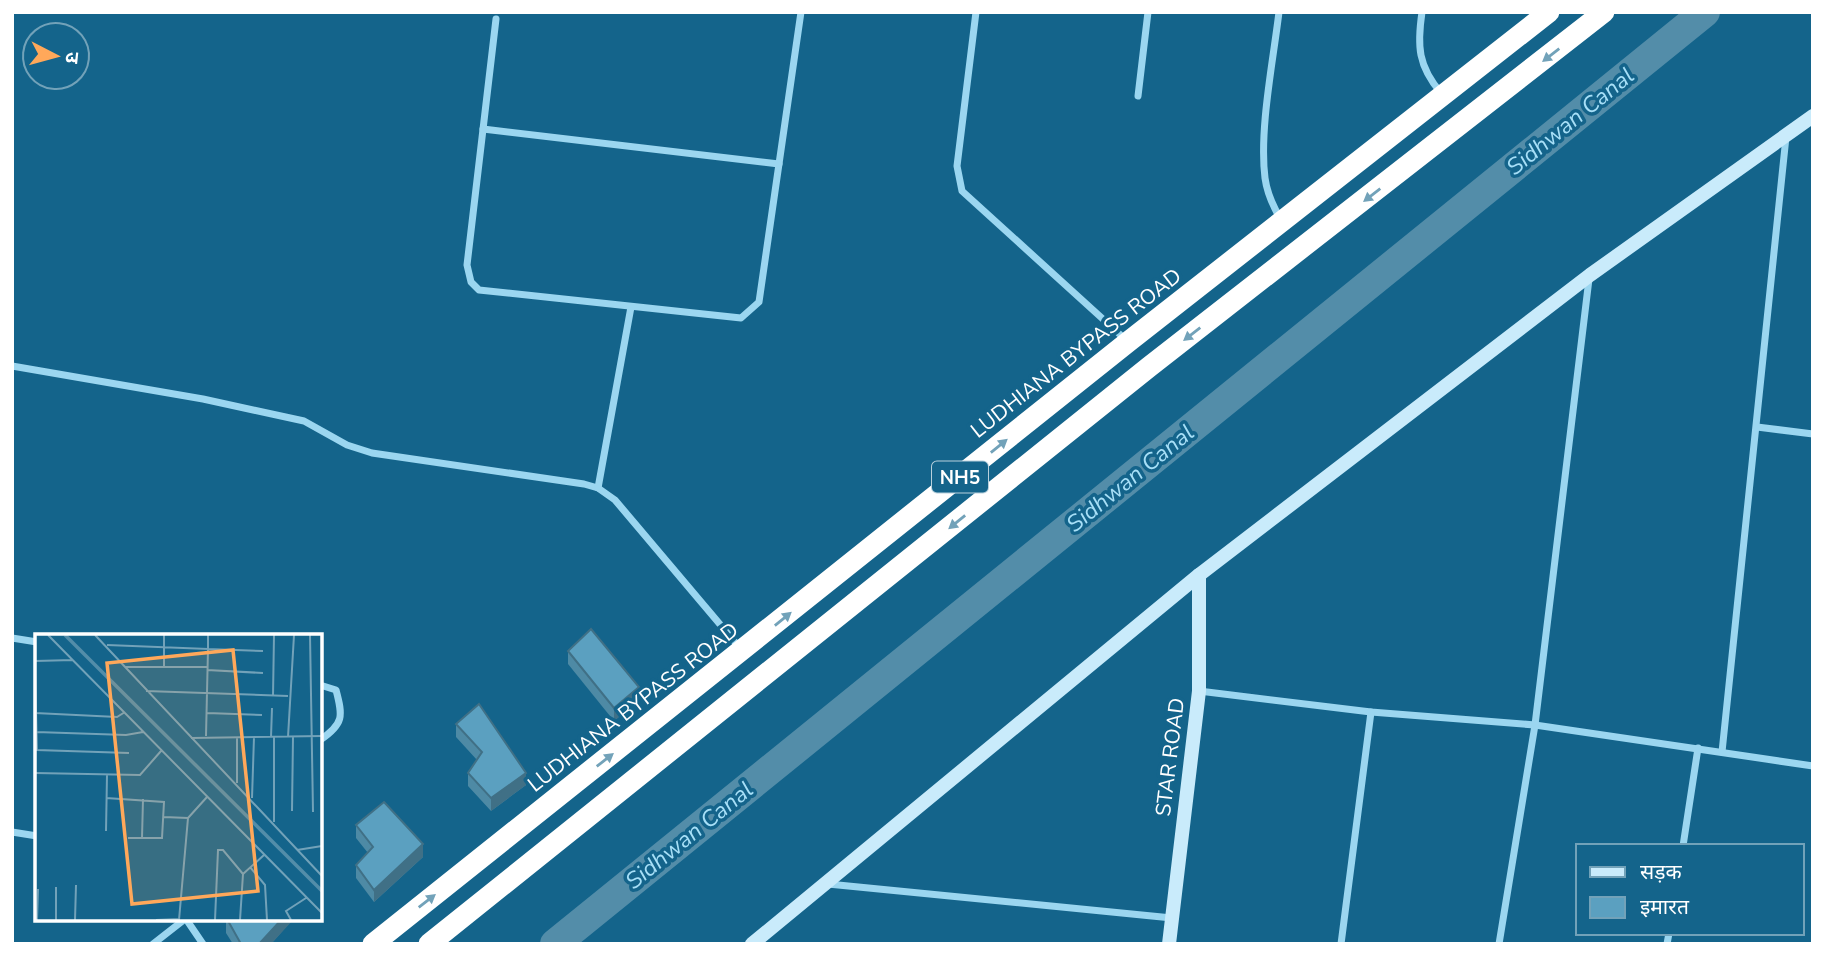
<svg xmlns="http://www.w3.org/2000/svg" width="1825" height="956" font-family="'Nunito Sans','Noto Sans Devanagari',sans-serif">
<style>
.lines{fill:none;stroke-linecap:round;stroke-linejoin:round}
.canal{stroke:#538da9;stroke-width:30}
.street{stroke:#9bd6f0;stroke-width:7}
.secondary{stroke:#c9ebfb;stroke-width:14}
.highway{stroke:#fff;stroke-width:21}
.wall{fill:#4e8aa5}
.shaded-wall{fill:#407086}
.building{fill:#5ba0c0;stroke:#407086;stroke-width:2}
.oneway{fill:#72a2b9}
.labels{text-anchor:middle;stroke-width:7;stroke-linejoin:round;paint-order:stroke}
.shield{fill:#14648b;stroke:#b8d0dc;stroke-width:2}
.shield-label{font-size:19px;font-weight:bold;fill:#fff}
.street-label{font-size:21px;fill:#fff;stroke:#14648b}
.water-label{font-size:23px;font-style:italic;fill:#a7dff7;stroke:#14648b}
.inset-river{fill:none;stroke:#538da9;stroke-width:3.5}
.inset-road{fill:none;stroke:#72a2b9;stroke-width:2}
.view{fill:#ffa85a;fill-opacity:0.15;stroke:#ffa85a;stroke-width:3.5}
.inset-edge{fill:none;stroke:#fff;stroke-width:3.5}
</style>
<rect width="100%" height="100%" fill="#14648b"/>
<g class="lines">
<path class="canal" d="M 555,944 L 1705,12"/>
<g class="street">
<path d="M 976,12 L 957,166 L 962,191 L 1126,340"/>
<path d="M 1279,12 C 1273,62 1259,130 1265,178 C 1267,193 1273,206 1280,218"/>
<path d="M 1422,12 C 1417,46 1418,66 1441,93"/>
<path d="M 496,19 L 467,265 L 471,282 L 479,290 L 741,318 L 759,302 L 801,12"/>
<path d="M 1138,96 L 1148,12"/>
<path d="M 483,129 L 779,164"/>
<path d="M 12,366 L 203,399 L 304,421 L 347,445 L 372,453 L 584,484 L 598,488 L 615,500 L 740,648"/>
<path d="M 1757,427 L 1813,434"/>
<path d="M 598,488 L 631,307"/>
<path d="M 12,638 L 37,642"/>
<path d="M 320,685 L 336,690 C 343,716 344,724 320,740"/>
<path d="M 1199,691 L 1371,712 L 1535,725 L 1813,766"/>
<path d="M 1722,752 L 1786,137"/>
<path d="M 12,832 L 37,836"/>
<path d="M 1683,846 L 1698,748"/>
<path d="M 828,884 L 1172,918"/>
<path d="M 186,919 L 203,944"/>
<path d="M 153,944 L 185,919"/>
<path d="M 1341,944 L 1371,712"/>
<path d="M 1499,944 L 1535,725 L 1589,279"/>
<path d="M 1667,944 L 1669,933"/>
</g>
<g class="secondary">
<path d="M 752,944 L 1199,575 L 1590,275 L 1813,116"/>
<path d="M 1169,944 L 1199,691 L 1199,575"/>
</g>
<g class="highway">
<path d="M 373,944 L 1128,342 L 1549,12"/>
<path d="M 429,944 L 1149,367 L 1604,12"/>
</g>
</g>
<g class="wall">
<path d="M 568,651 L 639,700 L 614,721 L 568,664 Z"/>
<path d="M 456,724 L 526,785 L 491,811 L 468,786 L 468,773 L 477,760 L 456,737 Z"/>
<path d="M 356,825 L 423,857 L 374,902 L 356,878 L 356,865 L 368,853 L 356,838 Z"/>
<path d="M 293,919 L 271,944 L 233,944 L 226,933 L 226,920 Z"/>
</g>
<g class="shaded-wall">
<path d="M 639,687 L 639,700 L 614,721 L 614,708 Z"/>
<path d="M 526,773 L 526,785 L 491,811 L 491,798 Z"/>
<path d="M 423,844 L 423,857 L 374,902 L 374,890 Z"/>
<path d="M 282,919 L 293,920 L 271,944 L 259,944 Z"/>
</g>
<g class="building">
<path d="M 591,629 L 639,687 L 614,708 L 568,651 Z"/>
<path d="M 479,704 L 526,773 L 491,798 L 468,773 L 482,752 L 456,724 Z"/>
<path d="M 384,802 L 423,844 L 374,890 L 356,865 L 373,847 L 356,825 Z"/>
<path d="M 227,919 L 282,919 L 259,944 L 241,944 Z"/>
</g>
<defs><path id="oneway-solid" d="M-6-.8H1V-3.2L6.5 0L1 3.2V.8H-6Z" transform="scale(1.75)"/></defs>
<g class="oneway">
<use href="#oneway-solid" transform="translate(1551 55) rotate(142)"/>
<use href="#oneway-solid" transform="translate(1372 195) rotate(142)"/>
<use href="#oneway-solid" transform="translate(1192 334) rotate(142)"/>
<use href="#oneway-solid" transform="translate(999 446) rotate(-39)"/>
<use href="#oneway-solid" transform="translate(957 522) rotate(141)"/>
<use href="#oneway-solid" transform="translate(783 619) rotate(-39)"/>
<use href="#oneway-solid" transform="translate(605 760) rotate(-38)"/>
<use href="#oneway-solid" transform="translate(427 901) rotate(-38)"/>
</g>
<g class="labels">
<rect class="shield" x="932" y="461.5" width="56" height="31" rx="5"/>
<g class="shield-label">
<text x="960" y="484">NH5</text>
</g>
<g class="street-label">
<text transform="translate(1076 353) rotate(-38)" y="7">LUDHIANA BYPASS ROAD</text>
<text transform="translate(633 707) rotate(-38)" y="7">LUDHIANA BYPASS ROAD</text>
<text transform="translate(1170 757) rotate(-83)" y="7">STAR ROAD</text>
</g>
<g class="water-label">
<text transform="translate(1570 121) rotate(-39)" y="8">Sidhwan Canal</text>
<text transform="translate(1130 478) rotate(-39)" y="8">Sidhwan Canal</text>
<text transform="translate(689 835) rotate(-39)" y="8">Sidhwan Canal</text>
</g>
</g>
<g transform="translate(35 634)">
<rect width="287" height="287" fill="#14648b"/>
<path class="inset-river" d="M 30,1 L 287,257"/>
<path class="inset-road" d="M 13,1 L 287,279M 60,1 L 287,242M 275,1 L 278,178M 72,11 L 173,15 L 173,1M 0,27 L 38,26M 129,32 L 129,1M 90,33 L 172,33M 172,36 L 228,39M 0,38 L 2,116 L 94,119M 111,57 L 253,62M 238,62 L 239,1M 0,79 L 82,83 L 90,78M 172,79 L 227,81M 1,98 L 91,101 L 108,98M 171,102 L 173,15 L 228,17M 202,103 L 202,149M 236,103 L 237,74M 253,103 L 259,1M 156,104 L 287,102M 0,139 L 105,141 L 126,117M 71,164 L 129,168 L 127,204 L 93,204M 217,164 L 219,103M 257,177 L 258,103M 129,183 L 153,184M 239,188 L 239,103M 71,197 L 72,141M 107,204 L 108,165M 262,216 L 287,212M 215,233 L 230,251 L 232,286M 2,286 L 3,255M 21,286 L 21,253M 40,286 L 41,251M 121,286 L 144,285M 144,286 L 153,184 L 172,163M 180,286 L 183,216 L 188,216 L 208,240M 205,286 L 208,240 L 229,221M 256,286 L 251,277 L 271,264"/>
<path class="view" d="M 198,16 L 223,257 L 97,270 L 72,29 Z"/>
<rect width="287" height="287" class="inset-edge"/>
</g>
<rect width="1825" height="956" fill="none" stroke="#ffffff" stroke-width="28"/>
<rect x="1576" y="844" width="228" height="91" fill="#14648b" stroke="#72a2b9" stroke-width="2"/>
<rect x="1590" y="867" width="35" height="10" fill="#c9ebfb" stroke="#72a2b9" stroke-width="2"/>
<text x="1640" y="879" font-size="21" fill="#ffffff">सड़क</text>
<rect x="1590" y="897" width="35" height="21" fill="#5ba0c0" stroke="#72a2b9" stroke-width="2"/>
<text x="1640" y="914" font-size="21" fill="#ffffff">इमारत</text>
<g transform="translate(56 56) rotate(96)"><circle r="33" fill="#14648b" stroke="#72a2b9" stroke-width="2"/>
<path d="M0-5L12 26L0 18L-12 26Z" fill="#ffa85a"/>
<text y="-10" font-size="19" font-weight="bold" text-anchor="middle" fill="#ffffff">उ</text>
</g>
</svg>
